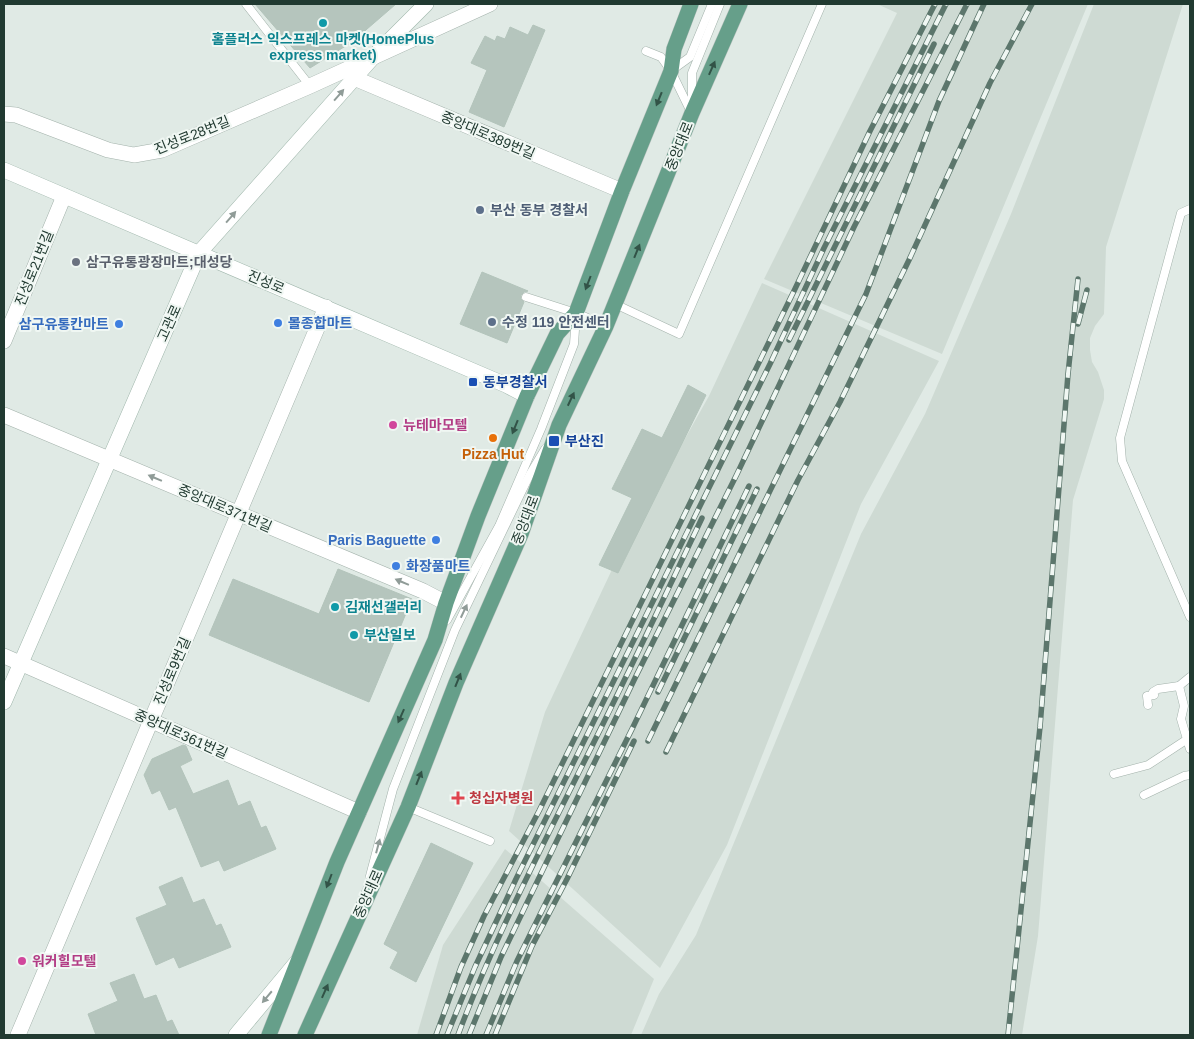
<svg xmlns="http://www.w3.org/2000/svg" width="1194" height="1039" font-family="Arial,'Noto Sans KR',sans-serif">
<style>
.built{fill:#cedad3}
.building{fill:#b5c5bd;stroke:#b3c4bb}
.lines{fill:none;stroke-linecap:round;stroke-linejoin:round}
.lane-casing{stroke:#a3b2ab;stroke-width:9}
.street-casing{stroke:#a3b2ab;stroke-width:16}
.secondary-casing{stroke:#9fb6ab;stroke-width:16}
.primary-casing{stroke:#bcc4c1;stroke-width:16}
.lane{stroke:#fff;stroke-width:8}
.street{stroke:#fff;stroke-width:15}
.secondary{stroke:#fff;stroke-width:15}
.primary{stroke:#669f8a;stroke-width:15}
.rail-casing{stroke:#5c766c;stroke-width:5.5}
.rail{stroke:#f0f7f3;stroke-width:4;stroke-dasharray:11;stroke-linecap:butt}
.oneway{fill:#325347}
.oneway2{fill:#909c98}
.culture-dot{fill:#0f9aa8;stroke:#f0f7f3;stroke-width:2}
.service-dot{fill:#5c6f8a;stroke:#f0f7f3;stroke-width:2}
.worship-dot{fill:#6b7280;stroke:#f0f7f3;stroke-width:2}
.shop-dot{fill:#3f7fe0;stroke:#f0f7f3;stroke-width:2}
.transit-dot{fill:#1a4fb4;stroke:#f0f7f3;stroke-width:2}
.hotel-dot{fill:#d1479c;stroke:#f0f7f3;stroke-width:2}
.food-dot{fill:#e8710a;stroke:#f0f7f3;stroke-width:2}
.health-dot{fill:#e0444e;stroke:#f0f7f3;stroke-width:2}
.labels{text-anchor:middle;stroke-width:4;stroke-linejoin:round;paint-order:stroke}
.culture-label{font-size:14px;font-weight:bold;fill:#0d838f;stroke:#f0f7f3;text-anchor:start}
.street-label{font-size:14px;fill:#213a31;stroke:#f0f7f3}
.service-label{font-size:14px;font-weight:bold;fill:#4e5e75;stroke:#f0f7f3;text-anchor:start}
.worship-label{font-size:14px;font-weight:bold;fill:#5b616d;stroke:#f0f7f3;text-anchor:start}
.shop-label{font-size:14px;font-weight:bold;fill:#366cbe;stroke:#f0f7f3;text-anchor:start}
.transit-label{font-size:14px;font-weight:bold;fill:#164399;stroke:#f0f7f3;text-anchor:start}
.hotel-label{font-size:14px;font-weight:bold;fill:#b23c85;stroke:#f0f7f3;text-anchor:start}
.food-label{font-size:14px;font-weight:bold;fill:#c56008;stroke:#f0f7f3}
.health-label{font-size:14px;font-weight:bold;fill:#be3a42;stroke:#f0f7f3;text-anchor:start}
</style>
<rect width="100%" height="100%" fill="#e0eae5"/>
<g class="built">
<path d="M 877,4 L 1088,4 L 942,354 L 764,279 L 897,13 Z"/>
<path d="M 1094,4 L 1183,4 L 1106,247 L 1104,314 L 1095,326 L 1090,338 L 1090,350 L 1092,362 L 1098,372 L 1104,390 L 1104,399 L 1073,500 L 1038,936 L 1022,1035 L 641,1035 L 659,994 L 696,935 L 861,534 L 925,414 L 1011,214 Z"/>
<path d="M 762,283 L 939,361 L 861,504 L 727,845 L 660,968 L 509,831 L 545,712 L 616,561 L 709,396 Z"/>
<path d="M 505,849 L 654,979 L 631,1035 L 417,1035 L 443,945 Z"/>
</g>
<g class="building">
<path d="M 255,4 L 396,4 L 352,42 L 310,68 Z"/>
<path d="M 533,25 L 545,30 L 504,127 L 469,112 L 487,70 L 471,63 L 485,36 L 495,41 L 497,36 L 505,39 L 510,27 L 528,35 Z"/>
<path d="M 482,272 L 528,291 L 524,292 L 521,295 L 521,299 L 524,302 L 507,343 L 460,324 Z"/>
<path d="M 688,385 L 706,395 L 618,573 L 599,565 L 632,498 L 612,489 L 642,429 L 662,438 Z"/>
<path d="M 338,569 L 412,599 L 369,702 L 209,635 L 233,579 L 319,614 Z"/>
<path d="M 183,745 L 186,746 L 192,760 L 180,766 L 193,794 L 228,780 L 238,806 L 250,801 L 261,828 L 266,826 L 276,849 L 224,871 L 219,860 L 201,867 L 176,807 L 169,810 L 160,790 L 152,794 L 144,775 L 152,759 Z"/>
<path d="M 431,843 L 473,863 L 416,982 L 390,968 L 398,952 L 384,944 Z"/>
<path d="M 182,877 L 193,903 L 204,899 L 216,926 L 221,924 L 231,947 L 179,968 L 174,957 L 156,965 L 136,918 L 167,905 L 159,887 Z"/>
<path d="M 134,974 L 144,999 L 156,995 L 167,1022 L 172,1020 L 179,1035 L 96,1035 L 88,1014 L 118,1001 L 110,983 Z"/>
</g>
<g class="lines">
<g class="lane-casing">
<g id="lane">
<path d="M 246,4 L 310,86"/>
<path d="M 646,51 L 661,57 L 671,71 L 691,112"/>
<path d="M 672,70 L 690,57 L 712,4"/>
<path d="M 692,104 L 692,73 L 720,4"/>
<path d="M 1190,209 L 1181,213 L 1120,438 L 1122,461 L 1190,617"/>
<path d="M 526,297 L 576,313 L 606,326"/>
<path d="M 615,304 L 679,334 L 822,4"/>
<path d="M 447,620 L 499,526 L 541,429 L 574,344 L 576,315"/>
<path d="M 1179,686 L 1184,706 L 1181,719 L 1190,749"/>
<path d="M 1148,705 L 1147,696 L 1154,695 L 1153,692 L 1158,689 L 1179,686 L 1190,677"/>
<path d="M 1114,774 L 1148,765 L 1186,740"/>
<path d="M 1144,795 L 1184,776 L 1190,775"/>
<path d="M 408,807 L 490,841"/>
<path d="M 370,876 L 393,789 L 455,630 L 530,474 L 545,449"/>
</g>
</g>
<g class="street-casing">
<g id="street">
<path d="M 354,78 L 622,191"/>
<path d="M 4,114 L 16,115 L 108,150 L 134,155 L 162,150 L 310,86 L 490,4"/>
<path d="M 4,341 L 64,196"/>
<path d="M 4,415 L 423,591 L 446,603"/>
<path d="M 4,656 L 359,812"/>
<path d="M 18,1035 L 326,307"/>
</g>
</g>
<g class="secondary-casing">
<g id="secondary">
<path d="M 4,170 L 506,385 L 527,396"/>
<path d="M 4,702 L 199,253 L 374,56 L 426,4"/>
<path d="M 236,1035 L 296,963"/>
</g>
</g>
<g class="primary-casing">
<g id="primary">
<path d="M 269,1035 L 337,862 L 435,640 L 446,603 L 478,516 L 527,396 L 557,334 L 576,313 L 622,191 L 671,71 L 674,49 L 691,4"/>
<path d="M 305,1035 L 408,807 L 456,683 L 521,534 L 559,425 L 606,326 L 692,113 L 740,4"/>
</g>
</g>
<use href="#lane" class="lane"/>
<use href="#street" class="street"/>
<use href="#secondary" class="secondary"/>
<use href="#primary" class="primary"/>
<g class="rail-casing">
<g id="rail">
<path d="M 1078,324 L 1087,290"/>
<path d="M 789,340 L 934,44"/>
<path d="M 658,692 L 757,489"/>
<path d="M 648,741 L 866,294 L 939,101 L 984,4"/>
<path d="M 666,752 L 798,480 L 840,402 L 909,260 L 990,83 L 1032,4"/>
<path d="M 436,1035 L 461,967 L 484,916 L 539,811 L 794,291 L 870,131 L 935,4"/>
<path d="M 447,1035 L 475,967 L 516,879 L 770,364 L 824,248 L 946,4"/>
<path d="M 458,1035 C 492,944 537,857 580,770 C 622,687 662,602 702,518"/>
<path d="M 469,1035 L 501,957 L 636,676 L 737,474 L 854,227 L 967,4"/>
<path d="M 486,1035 L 517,961 L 633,727 L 749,486"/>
<path d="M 495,1035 L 532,946 L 567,879 L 634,741"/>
<path d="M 1008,1035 L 1040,727 L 1068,374 L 1078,279"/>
</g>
</g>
<use href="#rail" class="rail"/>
</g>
<defs><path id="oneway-solid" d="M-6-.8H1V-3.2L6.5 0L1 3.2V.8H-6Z" transform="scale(1.25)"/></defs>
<g class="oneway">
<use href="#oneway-solid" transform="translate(712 68) rotate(-66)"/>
<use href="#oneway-solid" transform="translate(659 99) rotate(112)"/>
<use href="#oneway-solid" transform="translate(637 251) rotate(-68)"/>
<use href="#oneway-solid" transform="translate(588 283) rotate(111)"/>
<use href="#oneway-solid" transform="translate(571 399) rotate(-65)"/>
<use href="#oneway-solid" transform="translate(515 427) rotate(112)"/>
<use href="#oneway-solid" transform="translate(458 680) rotate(-68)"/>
<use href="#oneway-solid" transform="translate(401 716) rotate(114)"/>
<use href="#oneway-solid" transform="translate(419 778) rotate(-68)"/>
<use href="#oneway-solid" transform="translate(329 881) rotate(111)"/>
<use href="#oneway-solid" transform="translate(325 991) rotate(-66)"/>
</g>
<g class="oneway2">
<use href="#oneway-solid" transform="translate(339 95) rotate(-49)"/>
<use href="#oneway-solid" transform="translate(231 217) rotate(-49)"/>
<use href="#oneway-solid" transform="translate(155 478) rotate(-157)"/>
<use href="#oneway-solid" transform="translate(402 582) rotate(-157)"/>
<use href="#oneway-solid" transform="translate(464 611) rotate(-65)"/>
<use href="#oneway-solid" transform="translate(378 846) rotate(-75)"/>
<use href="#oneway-solid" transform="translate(267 997) rotate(130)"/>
</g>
<g class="culture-dot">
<circle cx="323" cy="23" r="5"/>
<circle cx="335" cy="607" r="5"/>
<circle cx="354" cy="635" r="5"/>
</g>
<g class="service-dot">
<circle cx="480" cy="210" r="5"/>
<circle cx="492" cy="322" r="5"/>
</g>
<circle class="worship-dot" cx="76" cy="262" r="5"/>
<g class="shop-dot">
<circle cx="278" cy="323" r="5"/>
<circle cx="119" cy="324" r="5"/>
<circle cx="436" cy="540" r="5"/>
<circle cx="396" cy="566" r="5"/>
</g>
<g class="transit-dot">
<rect x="468" y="377" width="10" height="10" rx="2.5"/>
<rect x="548" y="435" width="12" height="12" rx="2.5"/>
</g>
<g class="hotel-dot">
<circle cx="393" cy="425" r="5"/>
<circle cx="22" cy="961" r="5"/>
</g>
<circle class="food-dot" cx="493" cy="438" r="5"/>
<path class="health-dot" d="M455.5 790.5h5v5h5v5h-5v5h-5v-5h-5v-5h5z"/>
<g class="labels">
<g class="culture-label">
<text x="323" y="44" text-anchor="middle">홈플러스 익스프레스 마켓(HomePlus<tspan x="323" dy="16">express market)</tspan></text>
<text x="345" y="612">김재선갤러리</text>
<text x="364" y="640">부산일보</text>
</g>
<g class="street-label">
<text transform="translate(192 135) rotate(-22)" y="5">진성로28번길</text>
<text transform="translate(488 135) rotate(23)" y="5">중앙대로389번길</text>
<text transform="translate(679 146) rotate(-68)" y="5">중앙대로</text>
<text transform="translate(34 268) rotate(-68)" y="5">진성로21번길</text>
<text transform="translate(266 282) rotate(23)" y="5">진성로</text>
<text transform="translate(169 323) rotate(-66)" y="5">고관로</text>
<text transform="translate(225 508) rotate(23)" y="5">중앙대로371번길</text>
<text transform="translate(525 520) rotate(-69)" y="5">중앙대로</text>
<text transform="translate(172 671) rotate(-67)" y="5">진성로9번길</text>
<text transform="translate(181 734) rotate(24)" y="5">중앙대로361번길</text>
<text transform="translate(368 894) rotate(-66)" y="5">중앙대로</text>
</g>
<g class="service-label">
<text x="490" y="215">부산 동부 경찰서</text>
<text x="502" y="327">수정 119 안전센터</text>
</g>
<g class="worship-label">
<text x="86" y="267">삼구유통광장마트;대성당</text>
</g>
<g class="shop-label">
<text x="288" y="328">몰종합마트</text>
<text x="109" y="329" text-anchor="end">삼구유통칸마트</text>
<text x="426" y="545" text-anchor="end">Paris Baguette</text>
<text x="406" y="571">화장품마트</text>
</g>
<g class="transit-label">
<text x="483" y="387">동부경찰서</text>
<text x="565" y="446">부산진</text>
</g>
<g class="hotel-label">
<text x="403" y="430">뉴테마모텔</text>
<text x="32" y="966">워커힐모텔</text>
</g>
<g class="food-label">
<text x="493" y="459">Pizza Hut</text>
</g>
<g class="health-label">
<text x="469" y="803">청십자병원</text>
</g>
</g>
<rect width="1194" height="1039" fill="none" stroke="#213a31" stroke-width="10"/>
</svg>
